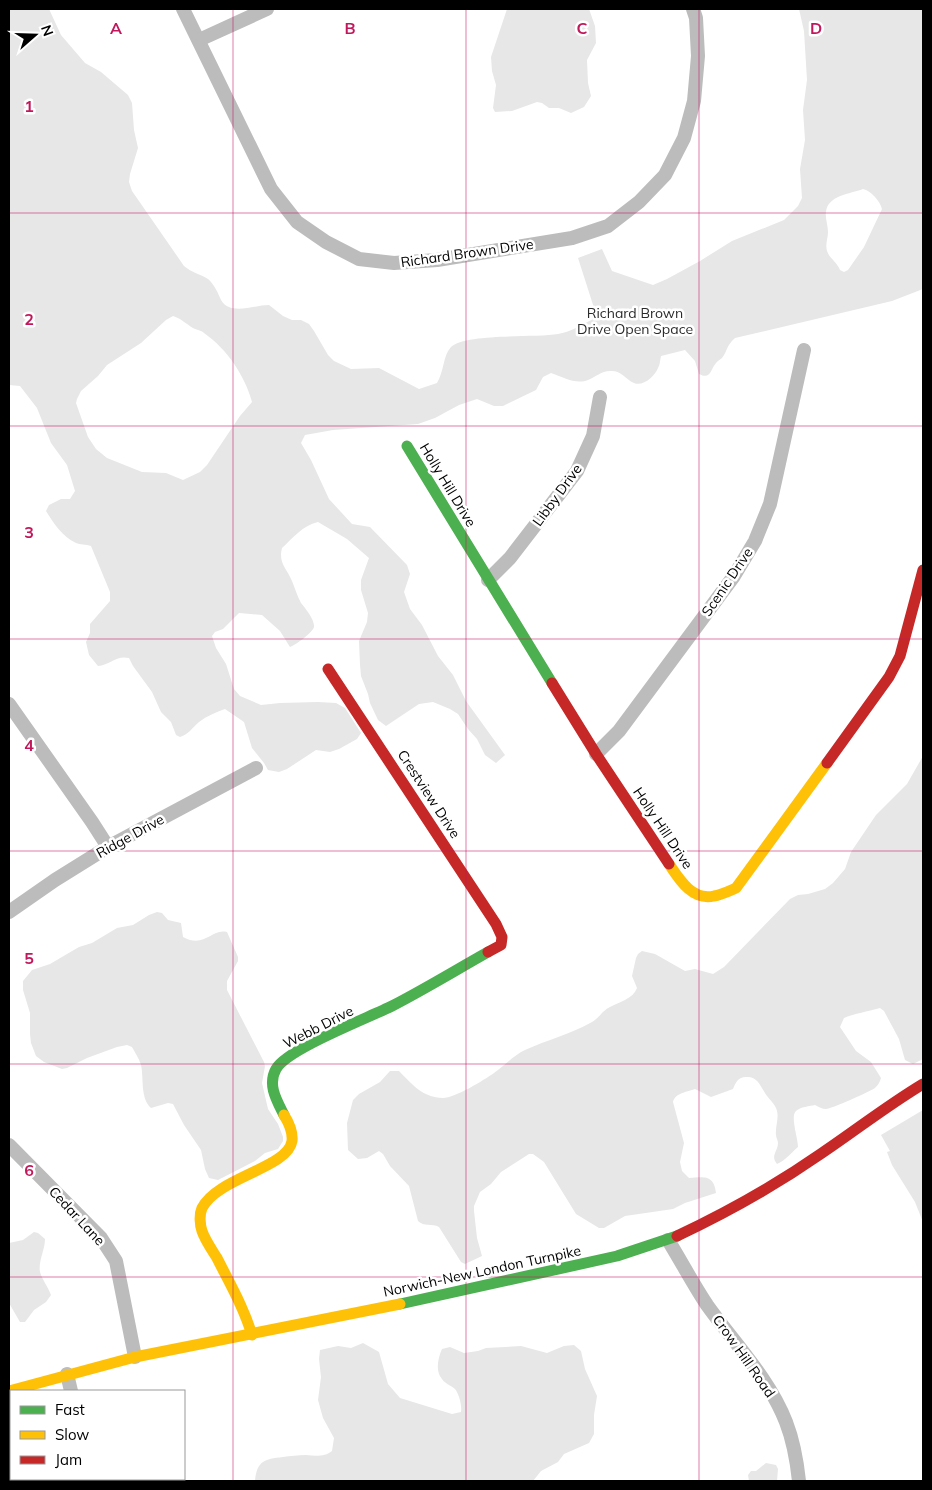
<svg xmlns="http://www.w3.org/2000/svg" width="932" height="1490" font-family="Mulish,sans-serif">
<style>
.green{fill:#e7e7e7;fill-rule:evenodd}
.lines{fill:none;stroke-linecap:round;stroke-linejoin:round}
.street{stroke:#bcbcbc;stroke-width:14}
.fast{stroke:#4caf50;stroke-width:11}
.slow{stroke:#ffc107;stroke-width:11}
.jam{stroke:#c62828;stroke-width:11}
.grid{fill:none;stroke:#c2185b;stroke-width:1;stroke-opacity:0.55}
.labels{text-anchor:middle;stroke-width:5;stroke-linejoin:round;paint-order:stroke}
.street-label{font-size:14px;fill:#000;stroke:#fff}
.park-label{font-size:14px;fill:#2b2b2b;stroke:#fff}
.grid-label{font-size:16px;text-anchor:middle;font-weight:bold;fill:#c2185b;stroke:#fff;stroke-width:5;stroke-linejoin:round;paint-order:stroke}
</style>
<rect width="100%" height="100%" fill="#fff"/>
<g class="green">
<path d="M 9,9 L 49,9 L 61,35 L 85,63 L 101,72 L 128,95 L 132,103 L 134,130 L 138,148 L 130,174 L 129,182 L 132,191 L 184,266 C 192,273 200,274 208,279 C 214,284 218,293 221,300 C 230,316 254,305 269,305 L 283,316 L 292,320 L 301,320 L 309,324 L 314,331 L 328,355 L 334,361 L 351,369 L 379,368 L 419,389 L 437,383 C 444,372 443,355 451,347 C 465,333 536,338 558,334 C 570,332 582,325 593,319 L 595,311 L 578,258 L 602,249 L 612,271 L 653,285 L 667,279 L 700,261 L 732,241 L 784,220 L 798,206 L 802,198 L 800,169 L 805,140 L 803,110 L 807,80 L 804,31 L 799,9 L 923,9 L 923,289 L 892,301 L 735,338 C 726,346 728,350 722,358 C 720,360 717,361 716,363 C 710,370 711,380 699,374 L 695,361 L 685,350 L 661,356 C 660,360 660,365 658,368 C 655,376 643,387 634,383 C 625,379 621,370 610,371 C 601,371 596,377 588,380 C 576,385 563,377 551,373 L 543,377 L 536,390 L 503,406 L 494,406 L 477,399 L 459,405 L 435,418 L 418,424 L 333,430 L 305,435 L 301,443 L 311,460 L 329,499 L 352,524 L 370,527 L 407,565 L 410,574 L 404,592 L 410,609 L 422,625 L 438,656 L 453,675 L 466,701 L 505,755 L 496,763 L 485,755 L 477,739 L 468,729 L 458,714 L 450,709 L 433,702 L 419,704 L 386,726 L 378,720 L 370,703 L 368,694 L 361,676 L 360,665 L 359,641 L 367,622 L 368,613 L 361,590 L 361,580 L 369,558 L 347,539 L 318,522 C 302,526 294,537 282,548 C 278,563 287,569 292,581 C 295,588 297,596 301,603 C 305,608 315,620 314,627 C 313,632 296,645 290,647 L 280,631 L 262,615 L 239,613 L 223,629 L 215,632 L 212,636 L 216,648 L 226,664 L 234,689 L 240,696 L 261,705 L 280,703 L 318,702 L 336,703 L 345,708 L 361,733 L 357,739 L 339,749 L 330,752 L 316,750 L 287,769 L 279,772 L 268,770 L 264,763 L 252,748 L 244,722 L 225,709 C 216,712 207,716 199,722 C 192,728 189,734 180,737 L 176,735 L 171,722 L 161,712 L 152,692 L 133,666 L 129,658 C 116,655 110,665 98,666 L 89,655 L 86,642 L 90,633 L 90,624 L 110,601 L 110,592 L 91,546 C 86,544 80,545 76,543 C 62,536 54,524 46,511 L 49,505 L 61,499 L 70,499 L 75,491 L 67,465 L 51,443 L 37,408 L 20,386 L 9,385 ZM 863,189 C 871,191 880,201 882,209 L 864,247 L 848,270 L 844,272 L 840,270 C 837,262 829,258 827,251 C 825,245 828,238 828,232 C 828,225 825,218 826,212 C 828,195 850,194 863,189 ZM 173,316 C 182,319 186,324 193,328 C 197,330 201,330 204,333 C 227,349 245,376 252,402 L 240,416 L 207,465 L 200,472 L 183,480 L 166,473 L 142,472 L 107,458 L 96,449 L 88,437 L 76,403 L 77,399 L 81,391 L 98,376 L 107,365 L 141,343 L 166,320 Z"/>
<path d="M 507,9 L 589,9 L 595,26 L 596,43 L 587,60 L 588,83 L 591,96 L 584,107 L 571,113 L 559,108 L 549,108 L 542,103 L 537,102 L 512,111 L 495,112 L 493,108 L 496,85 L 492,71 L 491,57 Z"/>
<path d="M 923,756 L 923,1059 L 913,1064 L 905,1060 L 899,1039 L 884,1011 L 880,1008 C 867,1012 855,1013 844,1018 L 840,1027 L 856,1051 L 871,1062 L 881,1078 C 880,1082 878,1085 875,1088 C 871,1091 831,1109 826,1109 C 822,1109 819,1107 815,1105 C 810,1106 800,1107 796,1111 C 790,1116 798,1138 798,1147 C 792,1152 785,1161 777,1164 C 770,1156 778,1151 778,1143 C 778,1140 776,1138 776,1135 C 775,1126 780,1117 776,1108 C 774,1103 768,1098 765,1093 C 760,1085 757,1076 746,1077 C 738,1077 736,1082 733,1089 L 711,1097 L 695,1089 C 687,1092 675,1093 673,1102 L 684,1143 L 680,1162 L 682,1171 L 689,1178 C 703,1177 714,1174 716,1193 L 685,1203 L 673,1209 L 625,1216 L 604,1228 L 599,1228 L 576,1214 L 544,1162 L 533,1154 L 529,1154 L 501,1172 L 491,1184 L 480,1192 L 474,1206 L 474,1211 L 477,1238 L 482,1256 L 465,1264 L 461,1262 L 439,1227 C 432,1223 424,1227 418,1221 L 409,1186 L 390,1166 L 383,1154 L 379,1151 L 367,1158 L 358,1159 L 348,1150 L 347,1123 L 353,1100 L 359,1094 L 380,1082 L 390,1071 L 399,1071 C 412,1084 423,1098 443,1098 C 455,1098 484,1080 494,1073 C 504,1066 514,1055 525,1050 C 547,1040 571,1034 592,1022 C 599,1018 603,1010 610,1007 C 619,1002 633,999 637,988 L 632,976 L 636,958 L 638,954 L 642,951 L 655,954 L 685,971 L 695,969 L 713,974 L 724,967 L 790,899 L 798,895 L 808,894 L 825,889 L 833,883 L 845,869 L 851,852 L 876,815 L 907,784 Z"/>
<path d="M 157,912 L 162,913 L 168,920 L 181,923 L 183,937 C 205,949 211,928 227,932 L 238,957 L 238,961 L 227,981 L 227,990 L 264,1062 L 265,1066 L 262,1083 L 268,1109 L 278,1124 L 283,1137 L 283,1141 L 278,1149 L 265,1153 L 255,1161 L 218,1180 L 209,1178 L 205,1169 L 201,1150 L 184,1125 L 173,1104 L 168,1103 L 151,1108 C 140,1098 144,1078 141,1065 C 139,1058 135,1053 132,1047 L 127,1045 L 117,1047 L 87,1058 L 67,1068 L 62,1069 L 44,1062 L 36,1056 L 31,1043 L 30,1034 L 30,1013 L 23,990 L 23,981 L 32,970 L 50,964 L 79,947 L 92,943 L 117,928 L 133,925 L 149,915 Z"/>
<path d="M 923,1110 L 923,1222 L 915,1202 L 892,1165 L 887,1152 L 890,1151 L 881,1135 Z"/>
<path d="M 34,1232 L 38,1233 L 45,1239 C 45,1250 38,1261 40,1272 C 42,1279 48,1287 51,1295 L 46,1302 L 34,1310 L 25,1322 L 20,1322 L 9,1303 L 9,1243 L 23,1240 Z"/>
<path d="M 363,1343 L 379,1352 L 388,1384 L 400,1398 L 452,1414 L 461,1412 C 462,1405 459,1394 455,1389 C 451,1385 445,1384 442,1379 C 435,1371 438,1358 442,1349 L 450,1347 L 464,1353 L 478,1351 L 486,1348 L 521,1346 L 547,1353 L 564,1346 L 574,1345 L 581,1351 L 585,1369 L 597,1396 L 594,1415 L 594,1434 L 589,1443 L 564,1454 L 558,1462 L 541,1471 L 533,1481 L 255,1481 C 257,1461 264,1459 283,1457 C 290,1456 298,1455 306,1455 C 315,1456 325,1457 332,1451 L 334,1438 L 323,1418 L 318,1400 L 321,1377 L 319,1359 L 320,1350 L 338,1346 L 351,1348 Z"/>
<path d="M 766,1463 L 776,1465 L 778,1469 L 777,1481 L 749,1481 L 748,1475 L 751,1471 L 756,1471 Z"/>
</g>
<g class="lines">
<g class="street">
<path d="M 183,9 L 271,189 L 297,222 L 326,242 L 359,259 L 394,263 L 437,260 L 572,238 L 608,226 L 639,202 L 665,175 L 684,138 L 694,101 L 698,56 L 696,18 L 693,9"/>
<path d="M 199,40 L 267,9"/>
<path d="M 488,580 L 510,558 L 577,471 L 593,436 L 600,397"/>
<path d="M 9,704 L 92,822 L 108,847"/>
<path d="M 596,754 L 619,731 L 734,576 L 755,541 L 770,504 L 804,350"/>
<path d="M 9,912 L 55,880 L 108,847 L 256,768"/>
<path d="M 9,1145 L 101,1238 L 116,1261 L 135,1357"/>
<path d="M 668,1240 C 681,1261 693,1284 707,1305 C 734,1343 769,1378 786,1422 C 793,1440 797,1462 799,1481"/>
<path d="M 67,1374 L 71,1391"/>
<path d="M 90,1479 L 91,1481"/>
</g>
<g class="fast">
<path d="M 407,446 L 552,683"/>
<path d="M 284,1115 C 277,1101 267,1085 276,1069 C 287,1049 368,1018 392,1006 C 425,989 456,970 488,952"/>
<path d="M 400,1304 L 617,1256 L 677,1236"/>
</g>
<g class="slow">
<path d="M 669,864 C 679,879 692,901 714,896 C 721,895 729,891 736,888 L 827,763"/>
<path d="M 252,1335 C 244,1308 230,1284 217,1258 C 212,1250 205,1240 202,1231 C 200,1225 199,1215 202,1208 C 218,1177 288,1168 292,1141 C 293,1132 289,1123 284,1115"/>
<path d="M 9,1391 L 135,1357 L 400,1304"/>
</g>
<g class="jam">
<path d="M 328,669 L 496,924 L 502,937 L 501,945 L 488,952"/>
<path d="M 552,683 L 596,754 L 669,864"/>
<path d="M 827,763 L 889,677 L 900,656 L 923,570"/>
<path d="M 677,1236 C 728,1212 776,1185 822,1153 C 856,1130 888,1105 923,1084"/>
</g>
</g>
<path class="grid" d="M 233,9 L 233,1481M 466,9 L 466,1481M 699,9 L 699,1481M 9,213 L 923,213M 9,426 L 923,426M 9,639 L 923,639M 9,851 L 923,851M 9,1064 L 923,1064M 9,1277 L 923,1277"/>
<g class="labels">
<g class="street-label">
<text transform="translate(467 253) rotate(-8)" y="5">Richard Brown Drive</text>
<text transform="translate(448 485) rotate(59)" y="5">Holly Hill Drive</text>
<text transform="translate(557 495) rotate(-54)" y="5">Libby Drive</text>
<text transform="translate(727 582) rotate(-56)" y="5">Scenic Drive</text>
<text transform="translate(429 794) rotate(57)" y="5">Crestview Drive</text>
<text transform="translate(663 828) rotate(56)" y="5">Holly Hill Drive</text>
<text transform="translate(130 836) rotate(-29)" y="5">Ridge Drive</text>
<text transform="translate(318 1027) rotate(-27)" y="5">Webb Drive</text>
<text transform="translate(77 1216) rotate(47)" y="5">Cedar Lane</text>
<text transform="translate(482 1271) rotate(-12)" y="5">Norwich-New London Turnpike</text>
<text transform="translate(744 1356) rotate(55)" y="5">Crow Hill Road</text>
</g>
<g class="park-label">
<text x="635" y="318">Richard Brown<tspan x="635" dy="16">Drive Open Space</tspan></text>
</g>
</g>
<g class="grid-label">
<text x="116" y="34">A</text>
<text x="350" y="34">B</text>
<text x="582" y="34">C</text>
<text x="816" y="34">D</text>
<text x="29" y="112">1</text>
<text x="29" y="325">2</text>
<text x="29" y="538">3</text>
<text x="29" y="751">4</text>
<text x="29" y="964">5</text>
<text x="29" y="1176">6</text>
</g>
<rect width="932" height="1490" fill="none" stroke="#000000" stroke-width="20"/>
<rect x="10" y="1390" width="175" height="90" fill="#ffffff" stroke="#999999"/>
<rect x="20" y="1406" width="25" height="8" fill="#4caf50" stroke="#999999"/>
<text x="55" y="1415" font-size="15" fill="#000000">Fast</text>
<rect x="20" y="1431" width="25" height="8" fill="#ffc107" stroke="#999999"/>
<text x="55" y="1440" font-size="15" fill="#000000">Slow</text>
<rect x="20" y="1456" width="25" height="8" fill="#c62828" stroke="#999999"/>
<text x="55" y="1465" font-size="15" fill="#000000">Jam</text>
<g transform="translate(35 35) rotate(70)" stroke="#ffffff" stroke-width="4" paint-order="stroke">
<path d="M0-4L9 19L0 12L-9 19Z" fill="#000000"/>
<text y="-8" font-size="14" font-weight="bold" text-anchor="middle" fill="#000000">N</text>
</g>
</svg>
